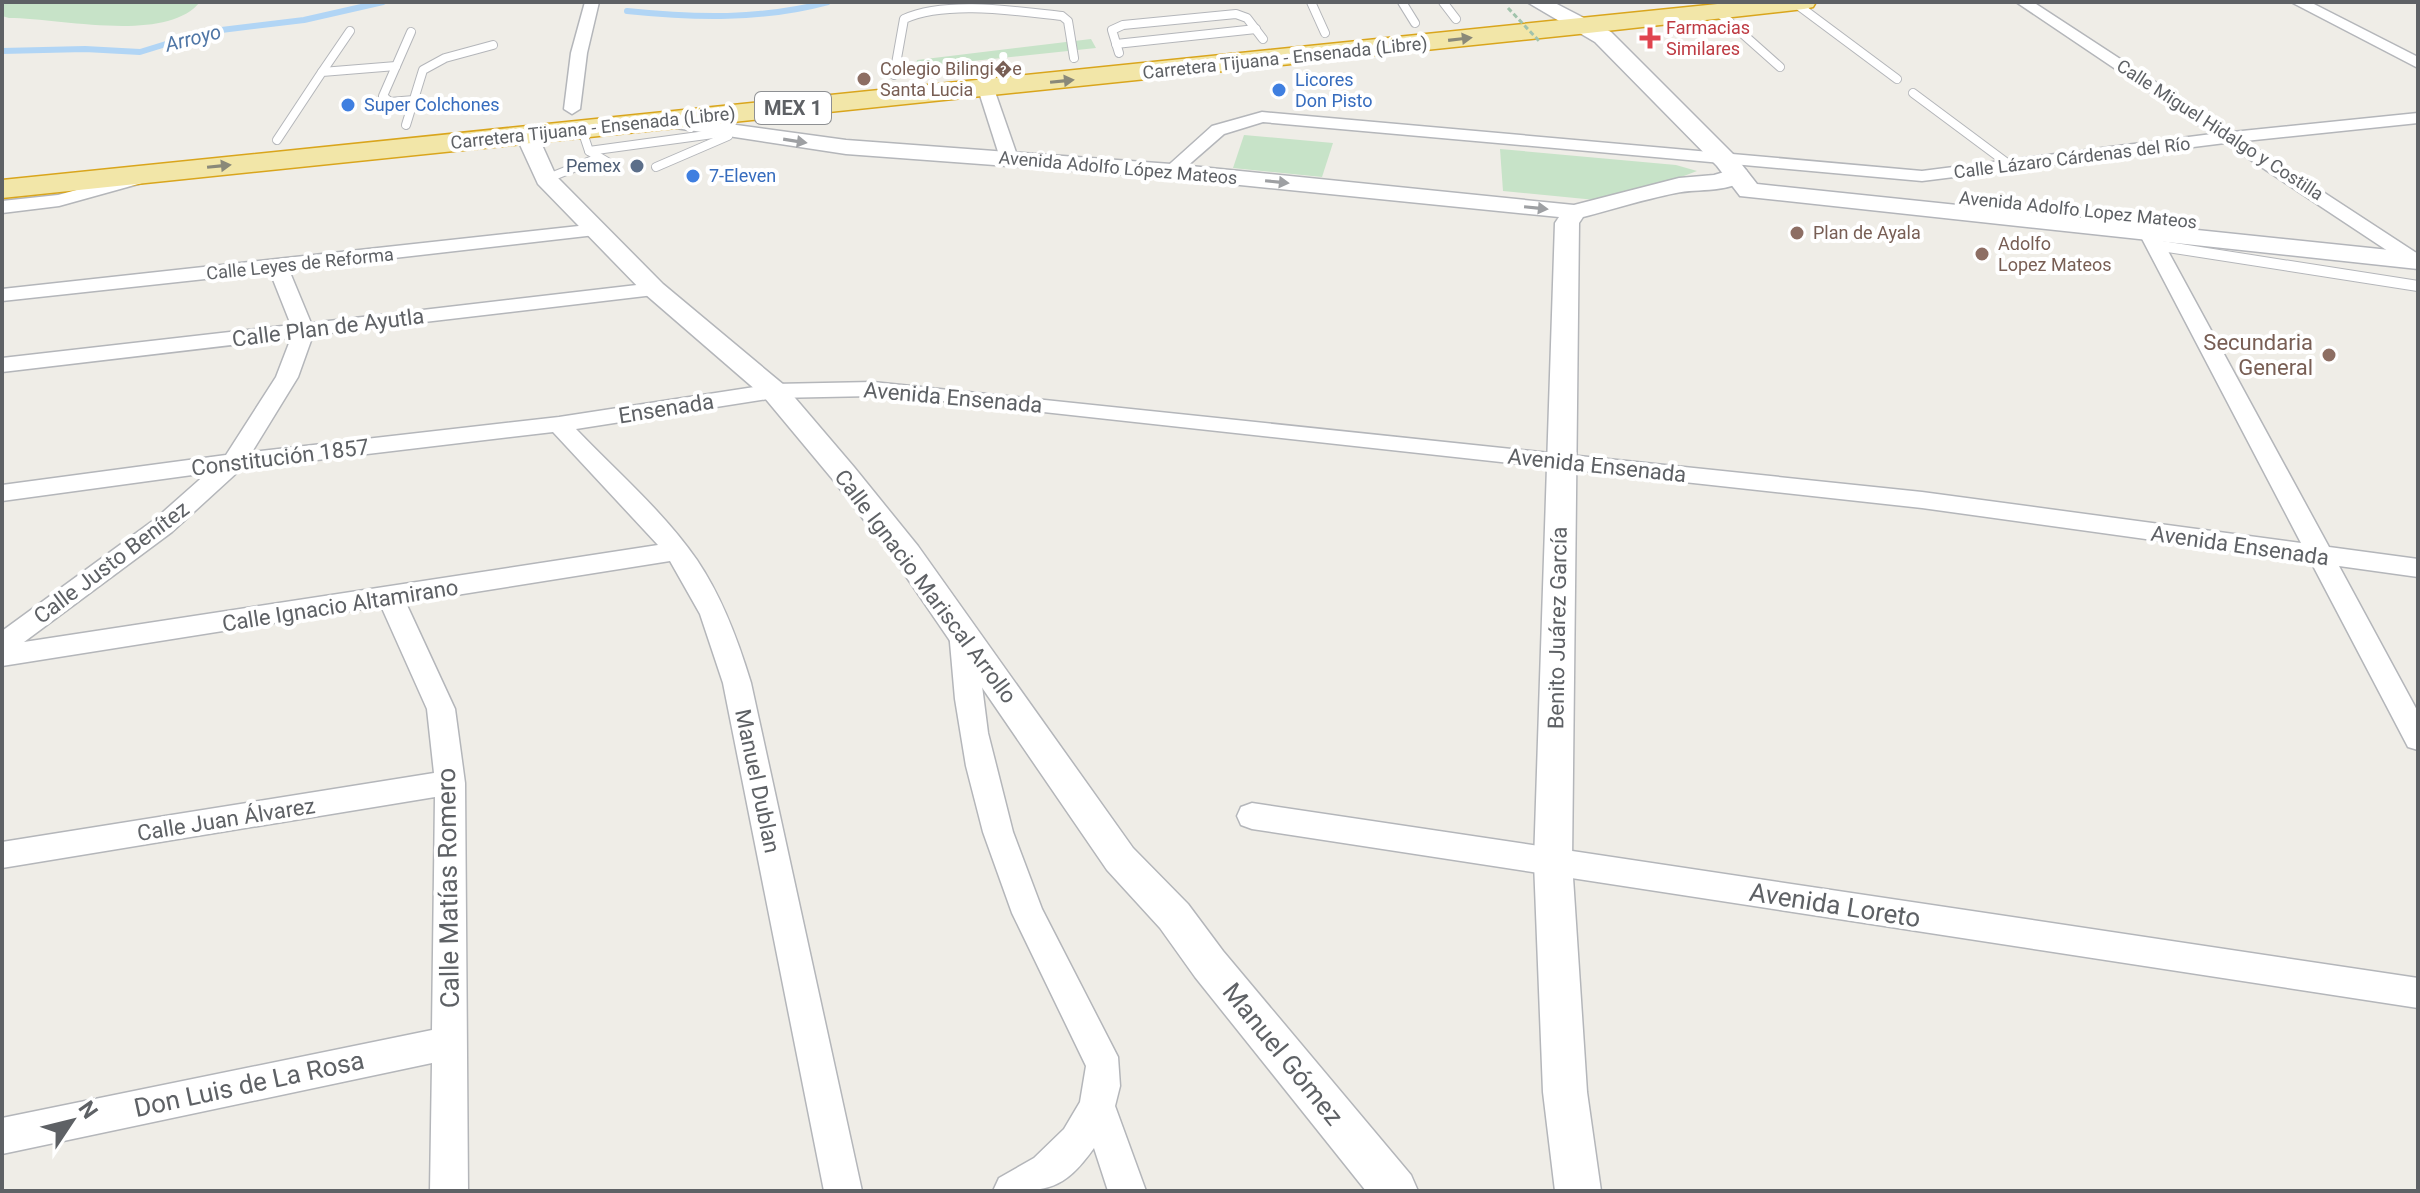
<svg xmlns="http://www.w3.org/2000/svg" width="2420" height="1193" font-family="Roboto,sans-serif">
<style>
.green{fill:#c7e3c8}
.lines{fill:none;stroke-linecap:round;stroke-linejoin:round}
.stream{stroke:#b1d5f5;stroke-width:6}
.service-far1-casing{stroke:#b4b6ba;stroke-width:10}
.service-casing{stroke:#b4b6ba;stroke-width:12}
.minor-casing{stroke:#b4b6ba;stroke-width:3}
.tertiary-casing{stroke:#b4b6ba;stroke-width:3}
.secondary-casing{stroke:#b3b5ba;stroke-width:3}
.trunk-casing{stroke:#d9a51c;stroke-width:3}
.service-far1{stroke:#fff;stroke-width:8}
.service{stroke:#fff;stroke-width:10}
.minor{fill:#fff;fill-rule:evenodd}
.tertiary{fill:#fff;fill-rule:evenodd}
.secondary{fill:#fff;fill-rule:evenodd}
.trunk{fill:#f2e6a8;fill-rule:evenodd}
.path-bridge{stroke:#a1c3ac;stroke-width:3;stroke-dasharray:5 3;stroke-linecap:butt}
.oneway{fill:#8a8979}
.oneway2{fill:#9ea0a3}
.health-dot{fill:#e0444e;stroke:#fff;stroke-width:3}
.education-dot{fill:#8d6e63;stroke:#fff;stroke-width:3}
.shop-dot{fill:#3f7fe0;stroke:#fff;stroke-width:3}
.service-dot{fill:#5c6f8a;stroke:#fff;stroke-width:3}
.labels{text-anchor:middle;stroke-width:8;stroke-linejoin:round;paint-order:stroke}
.far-health-label{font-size:18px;fill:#be3a42;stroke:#fff;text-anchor:start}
.far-street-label{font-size:18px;fill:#5e6165;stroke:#fff}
.far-education-label{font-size:18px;fill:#785e54;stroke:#fff;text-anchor:start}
.far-shop-label{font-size:18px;fill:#366cbe;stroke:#fff;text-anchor:start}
.far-service-label{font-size:18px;fill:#4e5e75;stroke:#fff;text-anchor:end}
.far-water-label{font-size:20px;font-style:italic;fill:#4f76a6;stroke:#fff}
.shield{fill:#fff;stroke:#8e9093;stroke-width:2}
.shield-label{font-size:20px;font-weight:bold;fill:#5e6165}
.street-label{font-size:22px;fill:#5e6165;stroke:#fff}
.education-label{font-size:22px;fill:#785e54;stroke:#fff;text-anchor:end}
.near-street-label{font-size:26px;fill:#5e6165;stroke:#fff}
</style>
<rect width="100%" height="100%" fill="#efede7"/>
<g class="green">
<path d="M 6,2 L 200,2 C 166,44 60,18 9,18 L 2,16 L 2,4 Z"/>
<path d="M 1091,39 L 1096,48 L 916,67 L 917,60 Z"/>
<path d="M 1244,135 L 1333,143 L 1322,177 L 1233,168 Z"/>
<path d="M 1500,149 L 1676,165 L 1697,171 L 1616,202 L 1503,191 Z"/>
</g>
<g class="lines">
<g class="stream">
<path d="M 627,11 C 695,18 761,20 828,2"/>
<path d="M 2,51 L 85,49 L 140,52 L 205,32 L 304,20 L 383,2"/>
</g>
<g class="service-far1-casing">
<g id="service-far1">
<path d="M 1311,2 L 1325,33"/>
<path d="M 1402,2 L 1415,23"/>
<path d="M 1443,2 L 1456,19"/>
<path d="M 1795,3 L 1897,79"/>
<path d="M 1717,11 L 1780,67"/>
<path d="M 411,32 L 383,96 L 390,102 L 414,100"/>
<path d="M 1116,44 L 1256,29"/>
<path d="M 1119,53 L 1112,30 L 1123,25 L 1236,14 L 1247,18 L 1263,39"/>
<path d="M 322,72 L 350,31"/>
<path d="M 894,75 L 904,19 C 946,0 1016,11 1062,16 L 1068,21 L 1074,58"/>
<path d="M 1913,93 L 2011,166"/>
<path d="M 406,125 L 423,70 L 445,58 L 493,45"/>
<path d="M 582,130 L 589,151 L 614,166"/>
<path d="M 277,140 L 322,72 L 396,66"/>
<path d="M 589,151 L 728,132"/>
<path d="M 656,167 L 728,136"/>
<path d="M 546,179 L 598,158"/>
</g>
</g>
<g class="service-casing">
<path id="service" d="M 2155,245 L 2418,286"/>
</g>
<g class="minor-casing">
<g id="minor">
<path d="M 585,2 L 599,2 L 587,53 L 580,109 L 572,114 L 564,109 L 571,53 Z"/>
<path d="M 2016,2 L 2033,2 L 2232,132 L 2418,113 L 2418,123 L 2245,141 L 2418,254 L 2418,266 L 2409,265 L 2225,143 L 1922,181 L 1263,122 L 1224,134 L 1177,175 L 1171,176 L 1162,171 L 1212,126 L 1262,112 L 1922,171 L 2212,134 Z"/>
<path d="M 2291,2 L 2310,2 L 2418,57 L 2418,68 Z"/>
<path d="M 986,84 L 994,89 L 1018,158 L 1015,162 L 1003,162 L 1000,158 L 978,89 Z"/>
<path d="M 143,172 L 152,177 L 149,181 L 59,206 L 2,213 L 2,201 L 58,195 Z"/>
<path d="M 597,224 L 604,226 L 607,230 L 604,234 L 289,270 L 311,323 L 654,283 L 664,289 L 654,295 L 313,335 L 298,377 L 252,452 L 559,417 L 774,384 L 873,382 L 1922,492 L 2301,543 L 2139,233 L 2142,229 L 2156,229 L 2329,547 L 2418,559 L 2418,577 L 2339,566 L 2418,712 L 2418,750 L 2408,747 L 2311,562 L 1922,508 L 924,399 L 873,396 L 774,398 L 576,429 C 616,471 663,511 697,560 C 722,597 738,640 751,683 L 862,1191 L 824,1191 L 723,683 L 700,614 L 670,561 L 406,603 L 455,709 L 465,783 L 468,1191 L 430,1191 L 432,1063 L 2,1154 L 2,1118 L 432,1030 L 435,797 L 2,868 L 2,842 L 434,773 L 427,709 L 381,606 L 2,666 L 2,631 L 154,520 L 207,473 L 2,501 L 2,485 L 226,455 L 276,377 L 291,338 L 2,372 L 2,358 L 291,325 L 270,272 L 2,301 L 2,289 ZM 553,432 L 658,545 L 24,642 L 172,532 L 241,469 Z"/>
<path d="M 962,621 L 971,624 L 975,631 L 988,733 L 1013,832 L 1042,909 L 1118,1057 L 1120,1086 L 1115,1106 L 1146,1191 L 1108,1191 L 1094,1148 C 1062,1193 1045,1191 993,1191 L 999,1178 L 1034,1158 L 1064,1129 L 1080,1102 L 1086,1066 L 1012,913 L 983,832 L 966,766 L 955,699 L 949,631 L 953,624 Z"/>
<path d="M 1252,803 L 2418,978 L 2418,1008 L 1252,829 L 1241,825 L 1237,816 L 1241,807 Z"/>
</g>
</g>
<g class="tertiary-casing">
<g id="tertiary">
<path d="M 663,115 L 846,140 L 1171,164 L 1574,205 L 1679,178 L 1714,175 L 1738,168 L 1746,170 L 1749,175 C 1734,194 1697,188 1676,193 C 1645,199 1614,209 1583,217 L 1579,223 L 1572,862 L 1587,1092 L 1601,1191 L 1555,1191 L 1543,1092 L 1534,862 L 1555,223 L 1559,217 L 1171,178 L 846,154 L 656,125 L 652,121 L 656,117 Z"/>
<path d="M 527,130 L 538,136 L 556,176 L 663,284 L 784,385 L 854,467 L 918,546 L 1133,848 L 1188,904 L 1223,951 L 1411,1175 L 1418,1191 L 1366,1191 L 1195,977 L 1160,928 L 1107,870 L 896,562 L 834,481 L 764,397 L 645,294 L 538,184 L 516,136 Z"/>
</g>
</g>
<g class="secondary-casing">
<path id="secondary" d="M 1527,2 L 1553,2 L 1611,32 L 1735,156 L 1757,184 L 2418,253 L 2418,269 L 1740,196 L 1717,166 L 1595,42 Z"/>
</g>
<g class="trunk-casing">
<path id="trunk" d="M 1737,2 L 1816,2 L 1813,7 L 1804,9 L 1579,34 L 2,198 L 2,180 Z"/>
</g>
<use href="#service-far1" class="service-far1"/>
<use href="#service" class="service"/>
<use href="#minor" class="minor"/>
<use href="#tertiary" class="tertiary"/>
<use href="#secondary" class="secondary"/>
<use href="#trunk" class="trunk"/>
<path class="path-bridge" d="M 1508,8 L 1540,42"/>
</g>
<defs><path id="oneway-solid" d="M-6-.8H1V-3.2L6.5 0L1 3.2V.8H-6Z" transform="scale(2)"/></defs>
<g class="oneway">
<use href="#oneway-solid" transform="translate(1460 39) rotate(-7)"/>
<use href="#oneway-solid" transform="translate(1062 81) rotate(-6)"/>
<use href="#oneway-solid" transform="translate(219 166) rotate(-6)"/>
</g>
<g class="oneway2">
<use href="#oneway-solid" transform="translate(795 141) rotate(9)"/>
<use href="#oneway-solid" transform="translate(1277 182) rotate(6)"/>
<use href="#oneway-solid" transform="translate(1536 208) rotate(6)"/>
</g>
<path class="health-dot" d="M1646 26h8v8h8v8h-8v8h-8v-8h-8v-8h8z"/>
<g class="education-dot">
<circle cx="864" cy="79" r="8"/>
<circle cx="1797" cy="233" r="8"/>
<circle cx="1982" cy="254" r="8"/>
<circle cx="2329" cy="355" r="8"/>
</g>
<g class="shop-dot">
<circle cx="1279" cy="90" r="8"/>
<circle cx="348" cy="105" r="8"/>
<circle cx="693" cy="176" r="8"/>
</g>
<circle class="service-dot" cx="637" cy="166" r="8"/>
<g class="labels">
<g class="far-health-label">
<text x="1666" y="34">Farmacias<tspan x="1666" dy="21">Similares</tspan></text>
</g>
<g class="far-street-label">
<text transform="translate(1285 58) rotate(-6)" y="6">Carretera Tijuana - Ensenada (Libre)</text>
<text transform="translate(593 128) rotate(-6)" y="6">Carretera Tijuana - Ensenada (Libre)</text>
<text transform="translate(2220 130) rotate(33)" y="6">Calle Miguel Hidalgo y Costilla</text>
<text transform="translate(2072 158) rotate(-7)" y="6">Calle Lázaro Cárdenas del Río</text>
<text transform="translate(1118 168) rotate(5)" y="6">Avenida Adolfo López Mateos</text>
<text transform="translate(2078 210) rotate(6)" y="6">Avenida Adolfo Lopez Mateos</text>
<text transform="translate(300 264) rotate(-6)" y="6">Calle Leyes de Reforma</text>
</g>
<g class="far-education-label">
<text x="880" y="75">Colegio Bilingi�e<tspan x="880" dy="21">Santa Lucia</tspan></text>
<text x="1813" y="239">Plan de Ayala</text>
<text x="1998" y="250">Adolfo<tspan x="1998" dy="21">Lopez Mateos</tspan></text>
</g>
<g class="far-shop-label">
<text x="1295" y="86">Licores<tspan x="1295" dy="21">Don Pisto</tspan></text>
<text x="364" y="111">Super Colchones</text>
<text x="709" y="182">7-Eleven</text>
</g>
<g class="far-service-label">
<text x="621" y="172">Pemex</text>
</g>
<g class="far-water-label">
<text transform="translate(193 38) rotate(-14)" y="7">Arroyo</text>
</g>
<rect class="shield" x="755" y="92" width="76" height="32" rx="6"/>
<g class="shield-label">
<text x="793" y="115">MEX 1</text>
</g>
<g class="street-label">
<text transform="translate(328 327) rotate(-7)" y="8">Calle Plan de Ayutla</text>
<text transform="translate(953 397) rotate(5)" y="8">Avenida Ensenada</text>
<text transform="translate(666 408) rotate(-9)" y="8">Ensenada</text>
<text transform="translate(280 457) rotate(-7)" y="8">Constitución 1857</text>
<text transform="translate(1597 465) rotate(6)" y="8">Avenida Ensenada</text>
<text transform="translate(2240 545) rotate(8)" y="8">Avenida Ensenada</text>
<text transform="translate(111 562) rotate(-37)" y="8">Calle Justo Benítez</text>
<text transform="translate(926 586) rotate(53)" y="8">Calle Ignacio Mariscal Arrollo</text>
<text transform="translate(340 605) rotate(-9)" y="8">Calle Ignacio Altamirano</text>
<text transform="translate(1557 628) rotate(-89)" y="8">Benito Juárez García</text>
<text transform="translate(758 781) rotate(78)" y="8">Manuel Dublan</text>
<text transform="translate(226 819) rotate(-9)" y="8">Calle Juan Álvarez</text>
</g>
<g class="education-label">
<text x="2313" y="350">Secundaria<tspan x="2313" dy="25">General</tspan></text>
</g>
<g class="near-street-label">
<text transform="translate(448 888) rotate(-91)" y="9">Calle Matías Romero</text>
<text transform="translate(1835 905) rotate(9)" y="9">Avenida Loreto</text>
<text transform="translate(1283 1054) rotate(51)" y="9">Manuel Gómez</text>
<text transform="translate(249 1084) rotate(-12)" y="9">Don Luis de La Rosa</text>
</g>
</g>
<rect width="2420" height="1193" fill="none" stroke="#5e6165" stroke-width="8"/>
<g transform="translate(72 1121) rotate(55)" stroke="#ffffff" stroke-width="6" paint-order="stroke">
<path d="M0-6L14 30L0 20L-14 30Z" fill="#5e6165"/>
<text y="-12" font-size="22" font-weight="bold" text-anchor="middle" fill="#5e6165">N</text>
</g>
</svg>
